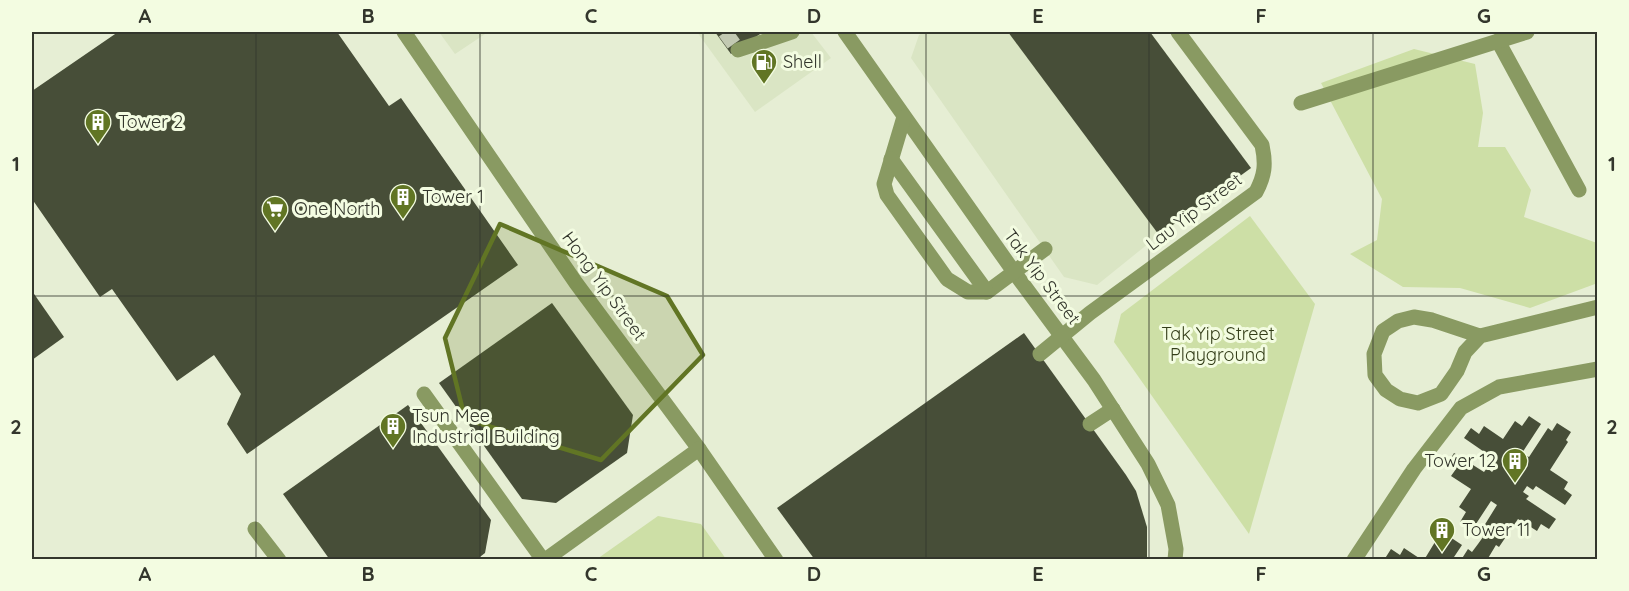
<svg xmlns="http://www.w3.org/2000/svg" width="1629" height="591" font-family="Quicksand,sans-serif">
<style>
.built{fill:#dae5c4}
.green{fill:#cddfa6}
.building{fill:#474e38}
.lines{fill:none;stroke-linecap:round;stroke-linejoin:round}
.minor-tunnel{stroke:#c2c9b2;stroke-width:15;stroke-dasharray:15 8;stroke-linecap:butt}
.minor{stroke:#899a62;stroke-width:15}
.marked{fill:#617524;fill-opacity:0.2;stroke:#617524;stroke-width:4.5;stroke-linejoin:round}
.grid{fill:none;stroke:#33362c;stroke-width:1.5;stroke-opacity:0.55}
.labels{text-anchor:middle;stroke-width:6;stroke-linejoin:round;paint-order:stroke}
.poi-label{font-size:18px;fill:#33362c;stroke:#f3fce1;text-anchor:start}
.street-label{font-size:18px;fill:#33362c;stroke:#f3fce1}
.park-label{font-size:18px;fill:#343e19;stroke:#f3fce1}
.neatline{fill:none;stroke:#33362c;stroke-width:2}
.grid-label{font-size:20px;text-anchor:middle;font-weight:bold;fill:#33362c}
</style>
<rect width="100%" height="100%" fill="#e6eed4"/>
<g class="built">
<path d="M 439,32 L 488,32 L 455,54 Z"/>
<path d="M 697,32 L 811,32 L 831,58 L 755,112 Z"/>
<path d="M 924,32 L 1150,32 L 1251,168 L 1159,235 L 1097,285 L 1064,277 L 911,58 L 919,35 Z"/>
</g>
<g class="green">
<path d="M 1414,49 L 1475,64 L 1483,113 L 1478,147 L 1505,147 L 1531,190 L 1524,217 L 1597,243 L 1597,285 L 1595,284 L 1530,308 L 1460,288 L 1403,287 L 1350,254 L 1377,240 L 1382,199 L 1321,83 Z"/>
<path d="M 1250,216 L 1315,304 L 1249,534 L 1114,342 L 1121,314 Z"/>
<path d="M 658,516 L 701,524 L 726,559 L 597,559 Z"/>
</g>
<g class="building">
<path d="M 118,32 L 159,34 L 162,32 L 337,32 L 389,106 L 401,98 L 518,265 L 247,454 L 227,424 L 241,394 L 214,355 L 177,381 L 112,289 L 100,297 L 32,199 L 32,91 Z"/>
<path d="M 715,32 L 763,32 L 731,54 Z"/>
<path d="M 1008,32 L 1150,32 L 1251,168 L 1159,235 Z"/>
<path d="M 32,291 L 64,337 L 32,360 Z"/>
<path d="M 552,303 L 633,415 L 627,453 L 556,503 L 522,499 L 439,383 Z"/>
<path d="M 1024,333 L 1126,475 L 1136,491 L 1147,527 L 1147,560 L 815,560 L 777,508 Z"/>
<path d="M 408,405 L 491,520 L 485,553 L 476,560 L 330,560 L 283,494 Z"/>
<path d="M 1529,416 L 1541,424 L 1522,453 L 1529,457 L 1548,428 L 1552,431 L 1557,423 L 1571,432 L 1566,440 L 1568,442 L 1550,470 L 1568,482 L 1564,489 L 1572,495 L 1565,505 L 1536,486 L 1533,490 L 1527,486 L 1523,492 L 1529,496 L 1526,499 L 1556,519 L 1549,529 L 1541,524 L 1537,531 L 1518,519 L 1499,547 L 1496,545 L 1487,560 L 1461,560 L 1468,549 L 1472,552 L 1478,544 L 1483,537 L 1479,534 L 1497,505 L 1491,501 L 1472,530 L 1460,522 L 1466,512 L 1459,507 L 1471,489 L 1451,476 L 1456,469 L 1448,463 L 1454,453 L 1484,472 L 1487,468 L 1492,472 L 1497,466 L 1491,462 L 1493,458 L 1464,438 L 1471,428 L 1479,434 L 1484,426 L 1503,439 L 1515,421 L 1522,426 Z"/>
<path d="M 1450,537 L 1462,545 L 1452,560 L 1424,560 L 1435,542 L 1443,547 Z"/>
<path d="M 1404,548 L 1422,560 L 1384,560 L 1391,549 L 1400,555 Z"/>
</g>
<g class="lines">
<path class="minor-tunnel" d="M 725,32 L 738,50"/>
<g class="minor">
<path d="M 404,32 L 576,283 L 699,449 L 776,560"/>
<path d="M 845,32 L 1014,272 L 1094,380 L 1148,464 L 1168,505 L 1176,549 L 1175,560"/>
<path d="M 1498,41 L 1579,190"/>
<path d="M 738,50 L 792,32"/>
<path d="M 1301,103 L 1527,32"/>
<path d="M 904,117 L 884,184 L 887,195 L 947,279 L 968,292 L 987,292 L 1045,249"/>
<path d="M 891,159 L 987,292"/>
<path d="M 1480,336 L 1465,352 L 1457,371 L 1441,394 L 1418,403 L 1400,399 L 1386,390 L 1375,375 L 1374,354 L 1383,331 L 1398,321 L 1414,317 L 1432,320 L 1480,336 L 1598,307"/>
<path d="M 1040,354 L 1090,313 L 1256,192 C 1265,175 1266,164 1262,145 L 1178,32"/>
<path d="M 424,394 L 543,560"/>
<path d="M 1090,424 L 1113,409"/>
<path d="M 255,529 L 279,560"/>
<path d="M 545,560 L 699,449"/>
<path d="M 1354,560 L 1414,469 L 1461,408 L 1499,387 L 1598,369"/>
</g>
</g>
<path class="marked" d="M 500,224 L 667,296 L 703,355 L 601,460 L 465,419 L 445,338 Z"/>
<path class="grid" d="M 256,32 L 256,560M 480,32 L 480,560M 703,32 L 703,560M 926,32 L 926,560M 1149,32 L 1149,560M 1373,32 L 1373,560M 32,296 L 1598,296"/>
<defs>
<g id="fuel-pin" transform="scale(1.35)"><path d="M0 17L-7.5 6A9.5 9.5 0 1 1 7.5 6Z" fill="#617524" stroke="#f3fce1"/><path d="M-5.5-6h7V0h2V4h1.3V-2.5L3-4.5l.8-.8L6-3V5H2.5V1h-1V6h-7ZM-4.2-4.7v3.2H.2V-4.7Z" fill="#fff"/></g>
<g id="building-pin" transform="scale(1.35)"><path d="M0 17L-7.5 6A9.5 9.5 0 1 1 7.5 6Z" fill="#617524" stroke="#f3fce1"/><path d="M-4-6H4V6H1V3H-1V6H-4ZM-2.5-4.3h1.7v1.8h-1.7ZM.8-4.3h1.7v1.8H.8ZM-2.5-1h1.7V.8h-1.7ZM.8-1h1.7V.8H.8Z" fill="#fff"/></g>
<g id="supermarket-pin" transform="scale(1.35)"><path d="M0 17L-7.5 6A9.5 9.5 0 1 1 7.5 6Z" fill="#617524" stroke="#f3fce1"/><path d="M-6-5.5h2.5l.6 2H6L4.5 2H-2.5L-4.4-4H-6ZM-1.5 3.2a1.3 1.3 0 1 0 .1 0ZM3 3.2a1.3 1.3 0 1 0 .1 0Z" fill="#fff"/></g>
</defs>
<g fill-rule="evenodd">
<use href="#fuel-pin" x="764" y="62"/>
<use href="#building-pin" x="98" y="122"/>
<use href="#building-pin" x="403" y="197"/>
<use href="#supermarket-pin" x="275" y="209"/>
<use href="#building-pin" x="393" y="426"/>
<use href="#building-pin" x="1515" y="461"/>
<use href="#building-pin" x="1442" y="530"/>
</g>
<g class="labels">
<g class="poi-label">
<text x="783" y="68">Shell</text>
<text x="118" y="128">Tower 2</text>
<text x="422" y="203">Tower 1</text>
<text x="294" y="215">One North</text>
<text x="412" y="422">Tsun Mee<tspan x="412" dy="21">Industrial Building</tspan></text>
<text x="1496" y="467" text-anchor="end">Tower 12</text>
<text x="1462" y="536">Tower 11</text>
</g>
<g class="street-label">
<text transform="translate(1194 212) rotate(-37)" y="6">Lau Yip Street</text>
<text transform="translate(1042 277) rotate(53)" y="6">Tak Yip Street</text>
<text transform="translate(604 286) rotate(54)" y="6">Hong Yip Street</text>
</g>
<g class="park-label">
<text x="1218" y="340">Tak Yip Street<tspan x="1218" dy="21">Playground</tspan></text>
</g>
</g>
<rect width="1629" height="591" fill="none" stroke="#f3fce1" stroke-width="66"/>
<rect x="33" y="33" width="1563" height="525" class="neatline"/>
<g class="grid-label">
<text x="145" y="23">A</text>
<text x="368" y="23">B</text>
<text x="591" y="23">C</text>
<text x="814" y="23">D</text>
<text x="1038" y="23">E</text>
<text x="1261" y="23">F</text>
<text x="1484" y="23">G</text>
<text x="16" y="171">1</text>
<text x="1612" y="171">1</text>
<text x="16" y="434">2</text>
<text x="1612" y="434">2</text>
<text x="145" y="581">A</text>
<text x="368" y="581">B</text>
<text x="591" y="581">C</text>
<text x="814" y="581">D</text>
<text x="1038" y="581">E</text>
<text x="1261" y="581">F</text>
<text x="1484" y="581">G</text>
</g>
</svg>
